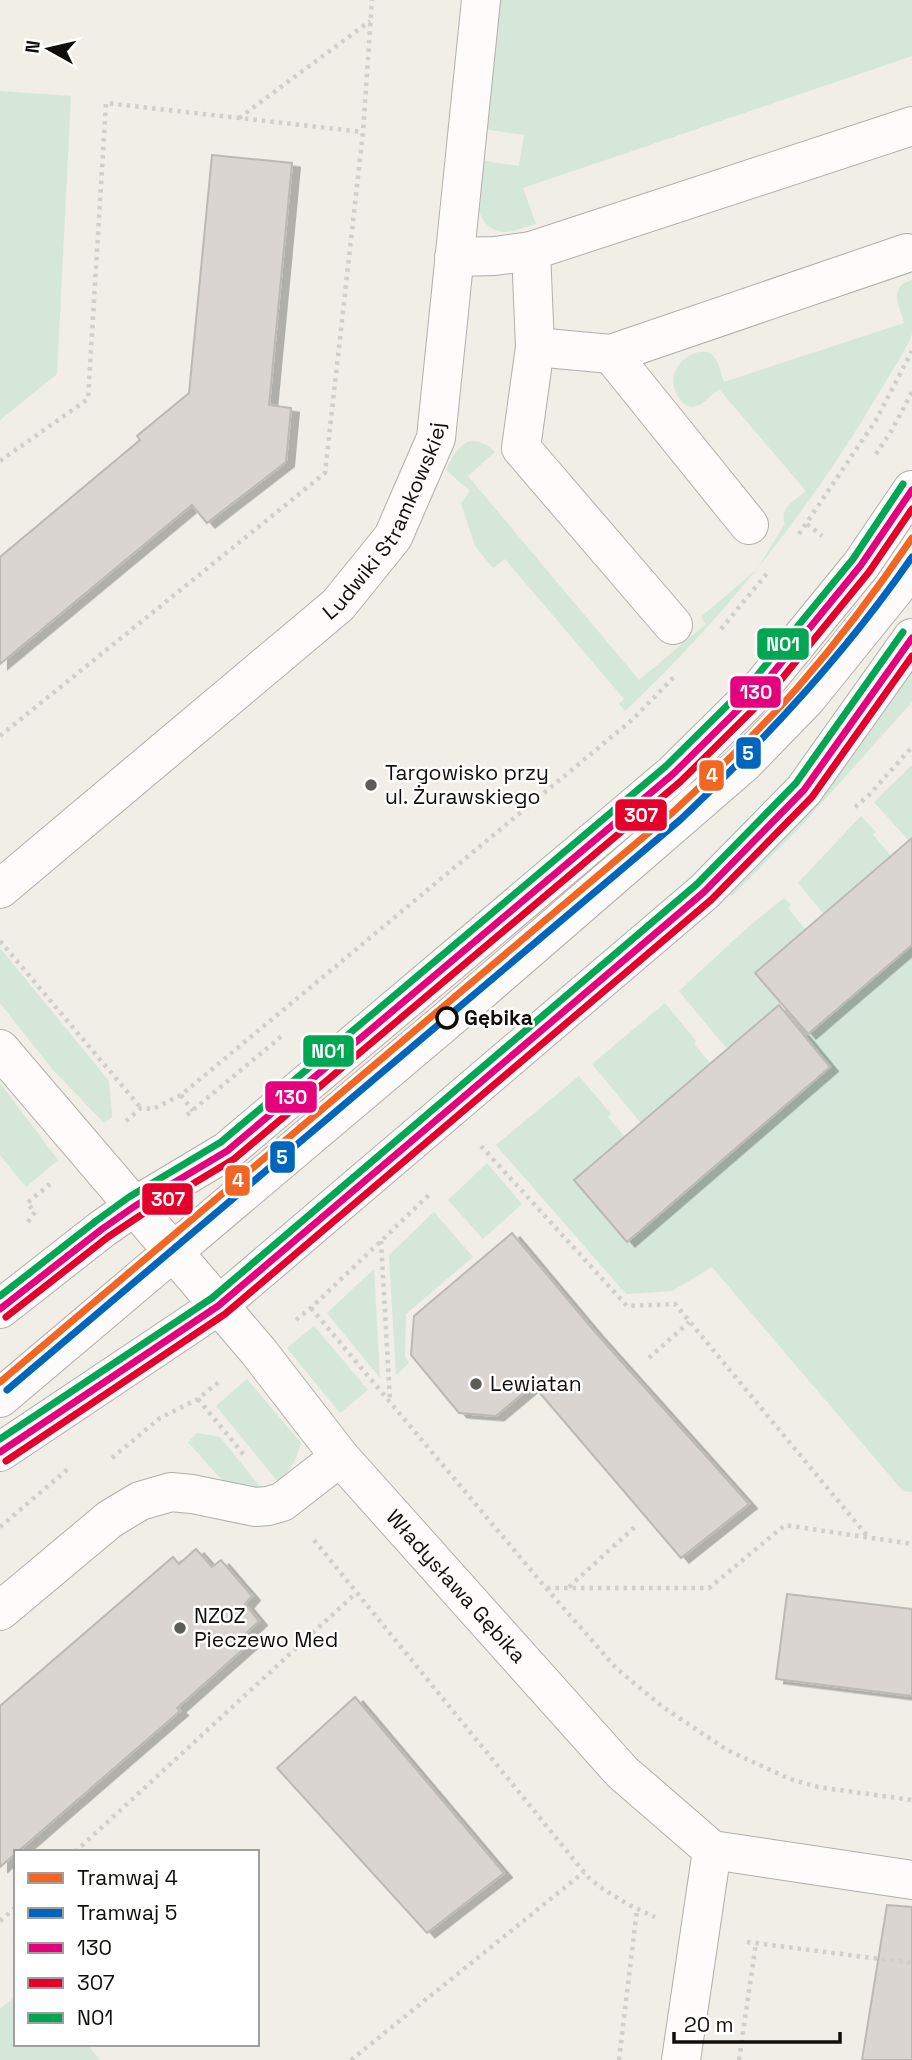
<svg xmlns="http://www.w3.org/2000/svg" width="912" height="2060" font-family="'Space Grotesk',sans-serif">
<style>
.green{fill:#d4e7d9}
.building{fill:#dad5d1;stroke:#bcb9b4;stroke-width:2;filter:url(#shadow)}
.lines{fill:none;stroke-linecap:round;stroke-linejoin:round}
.minor-casing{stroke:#b1afaa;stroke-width:40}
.path{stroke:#d0cfcc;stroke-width:4.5;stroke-dasharray:3.5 5;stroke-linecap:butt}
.minor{stroke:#fdfcfb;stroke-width:38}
.bus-1-casing{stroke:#fff;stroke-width:12}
.bus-2-casing{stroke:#fff;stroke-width:12}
.bus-3-casing{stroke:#fff;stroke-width:12}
.bus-1{stroke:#e5007d;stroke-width:7}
.bus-2{stroke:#e4002b;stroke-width:7}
.bus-3{stroke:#00a651;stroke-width:7}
.tram-1-casing{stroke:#fff;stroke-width:12}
.tram-2-casing{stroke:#fff;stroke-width:12}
.tram-1{stroke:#f26522;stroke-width:7}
.tram-2{stroke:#0065bd;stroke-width:7}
.poi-dot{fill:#5e5c57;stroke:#fff;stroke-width:2.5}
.stop-dot{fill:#fff;stroke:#0f0e0a;stroke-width:3.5}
.labels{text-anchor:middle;stroke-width:5;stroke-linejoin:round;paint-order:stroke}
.street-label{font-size:21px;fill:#0f0e0a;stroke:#fff}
.poi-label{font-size:21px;fill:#0f0e0a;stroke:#fff;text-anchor:start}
.stop-label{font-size:21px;font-weight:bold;fill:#0f0e0a;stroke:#fff;text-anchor:start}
.line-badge{stroke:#fff;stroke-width:2.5}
.badge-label{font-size:19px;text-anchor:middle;font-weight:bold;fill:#fff}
</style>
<defs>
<filter id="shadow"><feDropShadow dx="8" dy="4.5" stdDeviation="0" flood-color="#0004"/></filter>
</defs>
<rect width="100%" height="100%" fill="#f0eee6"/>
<g class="green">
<path d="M 497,0 L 912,0 L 912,56 L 523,188 L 536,224 C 527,226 512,233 503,232 C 468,226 479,185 479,160 L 519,166 L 524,135 L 483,129 Z"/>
<path d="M 0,91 L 71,96 L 57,374 L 0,420 Z"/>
<path d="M 912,280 C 912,296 912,318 912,333 C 910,345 886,380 879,393 C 809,511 725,617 625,711 L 619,704 L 624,699 L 505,559 L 493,568 L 475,546 L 461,503 L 470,491 L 446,470 C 458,446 469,429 495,452 L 468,476 L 639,680 L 706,624 L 701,617 L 757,569 L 785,524 C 779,508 794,501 806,491 L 719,389 C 706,399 693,418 679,398 C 658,368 701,340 714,357 C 720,364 721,375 724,382 L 904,323 C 900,306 887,287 912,280 Z"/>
<path d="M 912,656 L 912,702 L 801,826 L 732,896 L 726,891 Z"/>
<path d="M 912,765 L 912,839 L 909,841 L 874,802 Z"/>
<path d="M 861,816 L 876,832 L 873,835 L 891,856 L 824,914 L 798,883 Z"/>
<path d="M 784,898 L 791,905 L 788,908 L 806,930 L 755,973 L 781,1003 L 727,1049 L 679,991 L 748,927 Z"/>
<path d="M 912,945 L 912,1492 L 903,1491 L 712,1267 L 672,1291 L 626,1294 L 496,1145 L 579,1076 L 611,1114 L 608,1117 L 625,1137 L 628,1241 L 830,1068 L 805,1037 Z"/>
<path d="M 0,948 L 109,1081 L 112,1117 L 104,1123 L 53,1070 L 0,1003 Z"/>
<path d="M 665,1003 L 696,1041 L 694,1044 L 710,1063 L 641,1123 L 592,1064 Z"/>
<path d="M 0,1083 L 58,1160 L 26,1187 L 0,1155 Z"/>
<path d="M 487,1163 L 522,1204 L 483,1239 L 448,1200 Z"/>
<path d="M 434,1212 L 473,1257 L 406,1314 L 405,1357 L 409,1363 L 396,1375 L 389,1255 Z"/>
<path d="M 374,1269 L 380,1378 L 327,1313 Z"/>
<path d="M 314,1326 L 368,1390 L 340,1413 L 287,1348 Z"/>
<path d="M 247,1379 L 301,1443 C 297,1459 290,1471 278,1482 L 216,1406 Z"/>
<path d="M 197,1433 L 220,1437 L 261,1488 L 231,1484 L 221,1479 L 188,1442 Z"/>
<path d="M 16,1996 L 16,2044 L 87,2044 L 100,2060 L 0,2060 L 0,2009 Z"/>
</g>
<g class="building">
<path d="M 212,155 L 292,163 L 269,405 L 291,408 L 286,462 L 207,523 L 192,505 L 0,664 L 0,557 L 140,440 L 137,436 L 189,393 Z"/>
<path d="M 912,838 L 912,945 L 808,1034 L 755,973 Z"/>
<path d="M 779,1005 L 830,1067 L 627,1242 L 574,1180 Z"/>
<path d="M 512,1233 L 595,1332 L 749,1504 L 681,1558 L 533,1385 L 496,1416 L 459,1413 L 411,1355 L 414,1316 Z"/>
<path d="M 196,1549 L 212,1567 L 221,1560 L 252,1596 L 245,1604 L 259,1621 L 243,1636 L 249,1644 L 177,1708 L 180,1711 L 0,1867 L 0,1706 L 173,1557 L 179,1564 Z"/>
<path d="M 787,1594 L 912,1609 L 912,1696 L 776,1679 Z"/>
<path d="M 355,1697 L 504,1873 L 427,1933 L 277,1768 Z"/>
<path d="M 887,1905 L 912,1907 L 912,2060 L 862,2060 Z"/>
</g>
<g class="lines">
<g class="minor-casing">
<g id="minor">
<path d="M 531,251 L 535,347 L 521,448 L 673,625"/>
<path d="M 454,257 L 495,256 L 531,251 L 912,126"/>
<path d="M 535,347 L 611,354 L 907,253"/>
<path d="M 611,354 L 749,525"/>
<path id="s1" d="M 0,889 L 338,605 L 393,537 L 436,438 L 481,0"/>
<path id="s2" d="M 0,1049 L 258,1351 L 340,1457 L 622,1772 L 712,1850 L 912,1880"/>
<path d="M 0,1309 L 102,1229 L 135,1206 L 227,1151 L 673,774 L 763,685 L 861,565 L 912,490"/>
<path d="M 0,1398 L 445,1022 L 743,764 L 807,698 L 895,589 L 912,564"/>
<path d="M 0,1452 L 218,1306 L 704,892 L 804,790 L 912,638"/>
<path d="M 0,1611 L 110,1519 L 140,1501 L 171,1492 L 192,1494 L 255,1507 L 268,1506 L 282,1502 L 340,1457"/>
<path d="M 681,2060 L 712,1850"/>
</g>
</g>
<g class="path">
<path d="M 239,118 L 370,21"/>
<path d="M 876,454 L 892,430 L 912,392"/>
<path d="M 0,461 L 88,399 L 106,103 L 363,132"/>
<path d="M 807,524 L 822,536"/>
<path d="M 799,534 L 876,420 L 912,351"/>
<path d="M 721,629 L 769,571"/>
<path d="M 0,736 L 325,473 L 363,132 L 372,0"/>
<path d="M 855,807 L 869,795 L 912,747"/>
<path d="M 0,941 L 141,1108"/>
<path d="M 181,1095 L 193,1111"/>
<path d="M 187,1115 L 283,1035"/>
<path d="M 126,1121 L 141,1108 L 153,1109 L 181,1095 L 633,719 L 676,675"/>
<path d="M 481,1146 L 627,1306 L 675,1304 L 868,1537"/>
<path d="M 28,1222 L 35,1212 L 27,1203 L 50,1184"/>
<path d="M 381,1241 L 390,1400"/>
<path d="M 311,1308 L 546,1588 L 617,1669 L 663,1707 L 727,1750 L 790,1779 L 818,1787 L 912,1800"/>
<path d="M 296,1320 L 311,1308 L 432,1192"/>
<path d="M 649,1358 L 689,1322"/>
<path d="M 198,1399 L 244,1455"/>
<path d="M 112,1458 L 160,1418 L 198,1399 L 221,1380"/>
<path d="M 0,1527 L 69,1468"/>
<path d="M 314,1540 L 588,1877 C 609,1895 630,1906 655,1917"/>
<path d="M 569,1587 L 638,1524"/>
<path d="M 547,1588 L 709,1588 L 785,1525 L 912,1544"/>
<path d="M 75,1852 L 356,1593"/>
<path d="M 0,1921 L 16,1907"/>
<path d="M 747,1942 L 912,1963"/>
<path d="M 351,2060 L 584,1872"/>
<path d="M 619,2060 L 637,1909"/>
<path d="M 739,2060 L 756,1943"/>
</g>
<use href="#minor" class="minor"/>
<g class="bus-1-casing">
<g id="bus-1">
<path d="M 0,1309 L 102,1229 L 135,1206 L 227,1151 L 673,774 L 763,685 L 861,565 L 912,490"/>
<path d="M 0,1452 L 218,1306 L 704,892 L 804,790 L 912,638"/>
</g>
</g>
<g class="bus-2-casing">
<g id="bus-2">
<path d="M 6,1317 L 108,1237 L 141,1215 L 234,1159 L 680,782 L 771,692 L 869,572 L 912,509"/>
<path d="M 6,1461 L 225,1314 L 711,900 L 812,797 L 912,656"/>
</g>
</g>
<g class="bus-3-casing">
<g id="bus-3">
<path d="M 0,1296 L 96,1221 L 129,1197 L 221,1142 L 666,766 L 755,678 L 853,559 L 903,484"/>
<path d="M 0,1439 L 212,1298 L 697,884 L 796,783 L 903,632"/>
</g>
</g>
<use href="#bus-1" class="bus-1"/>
<use href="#bus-2" class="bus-2"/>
<use href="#bus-3" class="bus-3"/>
<g class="tram-1-casing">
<path id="tram-1" d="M 0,1382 L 673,812 C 716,772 759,731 798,687 C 839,640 877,590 912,538"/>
</g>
<g class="tram-2-casing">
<path id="tram-2" d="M 7,1390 L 680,820 C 766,739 845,654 912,557"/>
</g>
<use href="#tram-1" class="tram-1"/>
<use href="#tram-2" class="tram-2"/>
</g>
<g class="poi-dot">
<circle cx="371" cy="785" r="7"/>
<circle cx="476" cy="1384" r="7"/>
<circle cx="180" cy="1628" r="7"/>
</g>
<circle class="stop-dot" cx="447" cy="1018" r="10"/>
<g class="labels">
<g class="street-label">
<text dy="7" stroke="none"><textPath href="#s1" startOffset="539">Ludwiki Stramkowskiej</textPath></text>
<text dy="7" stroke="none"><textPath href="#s2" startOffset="705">Władysława Gębika</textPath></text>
</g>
<g class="poi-label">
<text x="385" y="780">Targowisko przy<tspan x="385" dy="24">ul. Żurawskiego</tspan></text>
<text x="490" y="1391">Lewiatan</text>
<text x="194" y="1623">NZOZ<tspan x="194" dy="24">Pieczewo Med</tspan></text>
</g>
<g class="stop-label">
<text x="464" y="1025">Gębika</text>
</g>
</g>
<g class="line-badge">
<rect x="756" y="627" width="54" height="34" rx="7" fill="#00a651"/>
<rect x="729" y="675" width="53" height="34" rx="7" fill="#e5007d"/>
<rect x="735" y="736" width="27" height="34" rx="7" fill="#0065bd"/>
<rect x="698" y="759" width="27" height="33" rx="7" fill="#f26522"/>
<rect x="614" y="798" width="54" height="34" rx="7" fill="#e4002b"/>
<rect x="302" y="1034" width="53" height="34" rx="7" fill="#00a651"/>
<rect x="264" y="1080" width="54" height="34" rx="7" fill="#e5007d"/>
<rect x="269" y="1140" width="27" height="34" rx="7" fill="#0065bd"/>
<rect x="224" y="1164" width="27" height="33" rx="7" fill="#f26522"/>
<rect x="141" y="1182" width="53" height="34" rx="7" fill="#e4002b"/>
</g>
<g class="badge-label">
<text x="783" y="651">N01</text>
<text x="756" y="699">130</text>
<text x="748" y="760">5</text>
<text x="712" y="782">4</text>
<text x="641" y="822">307</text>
<text x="328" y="1058">N01</text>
<text x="291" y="1104">130</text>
<text x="282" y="1164">5</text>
<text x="238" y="1187">4</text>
<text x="168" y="1206">307</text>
</g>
<rect x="14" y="1850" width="245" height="196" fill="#ffffff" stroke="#9f9f9d" stroke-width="2"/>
<rect x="28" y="1873" width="35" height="10" fill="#f26522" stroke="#9f9f9d" stroke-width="2"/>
<text x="77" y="1885" font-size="21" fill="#0f0e0a">Tramwaj 4</text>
<rect x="28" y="1908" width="35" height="10" fill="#0065bd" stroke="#9f9f9d" stroke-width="2"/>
<text x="77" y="1920" font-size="21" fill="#0f0e0a">Tramwaj 5</text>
<rect x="28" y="1943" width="35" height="10" fill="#e5007d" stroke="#9f9f9d" stroke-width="2"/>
<text x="77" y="1955" font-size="21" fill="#0f0e0a">130</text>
<rect x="28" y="1978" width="35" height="10" fill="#e4002b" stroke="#9f9f9d" stroke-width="2"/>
<text x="77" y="1990" font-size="21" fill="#0f0e0a">307</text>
<rect x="28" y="2013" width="35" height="10" fill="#00a651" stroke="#9f9f9d" stroke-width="2"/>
<text x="77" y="2025" font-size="21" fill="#0f0e0a">N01</text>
<g transform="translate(49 49) rotate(278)" stroke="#ffffff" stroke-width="5" paint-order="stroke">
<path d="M0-5L12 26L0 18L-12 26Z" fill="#0f0e0a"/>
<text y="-10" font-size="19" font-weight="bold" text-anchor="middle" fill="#0f0e0a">N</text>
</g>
<path d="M674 2032v10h166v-10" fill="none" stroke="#0f0e0a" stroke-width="3.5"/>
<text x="684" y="2032" font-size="21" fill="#0f0e0a" stroke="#ffffff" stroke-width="5" paint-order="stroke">20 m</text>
</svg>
